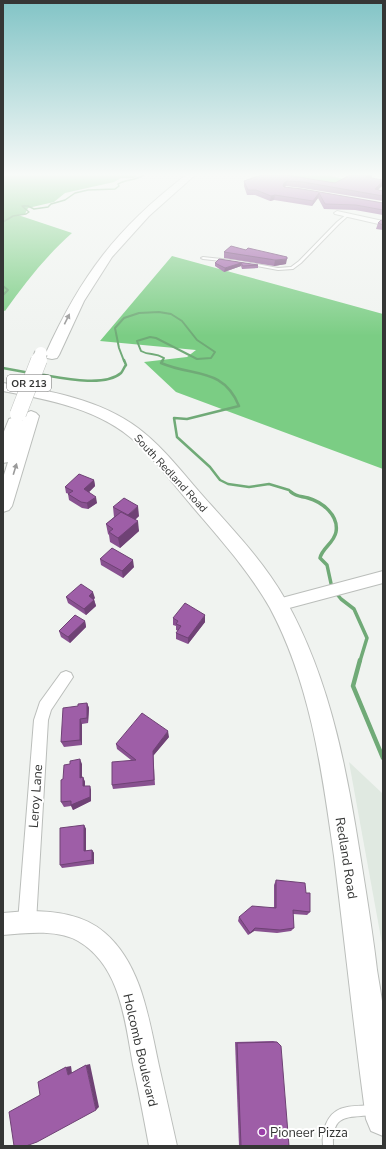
<svg xmlns="http://www.w3.org/2000/svg" width="386" height="1149" font-family="'Nunito Sans',sans-serif">
<style>
.built{fill:#e0e9e1}
.forest{fill:#7bcd84}
.lines{fill:none;stroke-linecap:round;stroke-linejoin:round}
.stream-far4{stroke:#70aa77;stroke-width:1.5}
.stream-far3{stroke:#70aa77;stroke-width:2}
.stream-far2{stroke:#70aa77;stroke-width:2.5}
.stream-far1{stroke:#70aa77;stroke-width:3.5}
.stream{stroke:#70aa77;stroke-width:4.5}
.service-casing{stroke:#bbbebb;stroke-width:2}
.minor-casing{stroke:#bbbebb;stroke-width:2}
.tertiary-casing{stroke:#bbbebb;stroke-width:2}
.primary-casing{stroke:#bbbebb;stroke-width:2}
.trunk-casing{stroke:#bbbebb;stroke-width:2}
.service{fill:#fff;fill-rule:evenodd}
.minor{fill:#fff;fill-rule:evenodd}
.tertiary{fill:#fff;fill-rule:evenodd}
.primary{fill:#fff;fill-rule:evenodd}
.trunk{fill:#fff;fill-rule:evenodd}
.trunk-bridge-far1-casing{stroke:#bbbebb;stroke-width:14;stroke-linecap:butt}
.trunk-bridge-casing{stroke:#bbbebb;stroke-width:17;stroke-linecap:butt}
.trunk-bridge-far1{stroke:#fff;stroke-width:12}
.trunk-bridge{stroke:#fff;stroke-width:16}
.wall{fill:#885190}
.shaded-wall{fill:#6f4275}
.building{fill:#9e5ea7;stroke:#6f4275}
.oneway{fill:#9a9a9a}
.poi-dot{fill:#9b3fa9;stroke:#fff;stroke-width:1.5}
.labels{text-anchor:middle;stroke-width:4;stroke-linejoin:round;paint-order:stroke}
.shield{fill:#fff;stroke:#727272;stroke-width:1}
.shield-label{font-size:10px;font-weight:bold;fill:#353635}
.street-label{font-size:11px;fill:#353635;stroke:#fff}
.near-street-label{font-size:13px;fill:#353635;stroke:#fff}
.near-poi-label{font-size:13px;fill:#353635;stroke:#fff;text-anchor:start}
</style>
<rect width="100%" height="100%" fill="#f0f3f0"/>
<path class="built" d="M 349,762 L 383,794 L 383,949 Z"/>
<g class="forest">
<path d="M 3,175 L 138,175 L 134,178 L 121,178 L 114,182 L 65,193 L 54,202 L 28,208 L 25,214 L 18,215 L 72,233 C 46,256 25,283 5,311 L 3,310 Z"/>
<path d="M 274,175 L 334,175 L 332,176 L 359,183 L 351,187 L 303,179 L 294,187 L 290,186 Z"/>
<path d="M 172,256 L 383,314 L 383,469 L 176,392 L 144,362 L 187,357 L 196,350 L 100,341 Z"/>
</g>
<g class="lines">
<path class="stream-far4" d="M 3,222 L 13,216 L 26,214 L 29,212 L 22,206 L 28,206 L 34,209 L 48,207 L 51,204 L 65,200 L 75,193 L 88,190 L 115,189 L 119,186 L 118,184 C 127,179 134,181 144,175"/>
<g class="stream-far3">
<path d="M 3,286 L 8,290 L 3,295"/>
<path d="M 124,361 L 119,348 L 115,328 L 124,318 L 139,313 L 159,312 L 171,314 L 182,321 L 197,340 L 215,352 L 211,358 L 197,359 L 156,338 L 150,337 L 137,341 L 141,351 C 150,356 154,352 164,358 L 162,361"/>
</g>
<g class="stream-far2">
<path d="M 163,360 L 161,363 C 193,377 223,367 239,406 L 187,419 L 174,418 L 177,437 L 210,467 L 220,480 L 228,484 L 249,487 L 269,484 L 289,490 L 292,493"/>
<path d="M 3,368 L 30,373"/>
<path d="M 38,374 C 58,377 104,388 121,373 C 123,371 124,367 126,365 L 124,360"/>
</g>
<path class="stream-far1" d="M 291,492 C 297,497 301,496 308,498 C 322,502 339,515 336,532 C 334,543 322,548 320,558 L 327,565 L 332,588 L 341,599 L 354,609 L 367,638 L 360,661"/>
<path class="stream" d="M 360,660 L 353,686 L 383,758"/>
<g class="service-casing">
<g id="service">
<path d="M 347,214 L 349,215 L 339,224 L 301,263 L 293,269 L 278,270 L 240,263 L 203,259 L 201,258 L 203,257 L 240,261 L 278,268 L 291,267 L 299,261 L 337,222 Z"/>
<path d="M 372,1105 L 376,1106 L 377,1110 L 376,1114 L 372,1115 C 347,1118 332,1113 333,1146 L 323,1146 C 322,1138 323,1131 326,1124 C 335,1103 353,1107 372,1105 Z"/>
</g>
</g>
<g class="minor-casing">
<g id="minor">
<path d="M 337,211 L 383,221 L 383,225 L 335,214 L 334,213 Z"/>
<path d="M 66,671 L 71,673 L 73,677 L 51,710 L 48,720 L 36,922 L 33,928 L 27,931 L 21,928 L 18,922 L 34,720 L 40,702 L 61,673 Z"/>
</g>
</g>
<g class="tertiary-casing">
<g id="tertiary">
<path d="M 383,571 L 383,583 L 278,611 L 272,609 L 270,605 L 272,601 L 278,599 Z"/>
<path d="M 27,911 C 54,911 84,914 105,933 C 142,965 149,1020 159,1066 C 165,1092 171,1119 177,1146 L 149,1146 C 144,1119 139,1092 133,1065 C 125,1022 121,966 78,941 C 57,929 26,933 3,935 L 3,913 Z"/>
</g>
</g>
<g class="primary-casing">
<path id="primary" d="M 3,383 C 50,391 99,399 138,428 C 166,449 187,479 211,505 C 238,535 265,564 285,599 C 336,689 350,791 366,892 C 370,918 374,944 377,970 C 379,983 382,997 383,1011 C 385,1052 383,1094 383,1136 L 371,1131 L 366,1119 C 354,1031 345,943 334,856 C 322,771 311,685 270,608 C 249,571 220,539 192,506 C 174,485 157,462 137,443 C 100,409 51,400 3,391 Z"/>
</g>
<g class="trunk-casing">
<g id="trunk">
<path d="M 186,175 L 195,175 L 149,216 L 112,257 L 84,301 L 59,355 L 57,358 L 52,359 L 47,358 L 45,355 C 81,275 117,228 186,175 Z"/>
<path d="M 31,411 L 36,413 L 39,416 L 12,506 L 9,510 L 3,512 L 3,478 L 8,462 L 3,463 L 3,434 L 9,419 L 15,417 L 22,421 L 26,413 Z"/>
</g>
</g>
<use href="#service" class="service"/>
<use href="#minor" class="minor"/>
<use href="#tertiary" class="tertiary"/>
<use href="#primary" class="primary"/>
<use href="#trunk" class="trunk"/>
<g class="trunk-bridge-far1-casing">
<path id="trunk-bridge-far1" d="M 38,361 L 41,353"/>
</g>
<g class="trunk-bridge-casing">
<path id="trunk-bridge" d="M 18,414 L 39,360"/>
</g>
<use href="#trunk-bridge-far1" class="trunk-bridge-far1"/>
<use href="#trunk-bridge" class="trunk-bridge"/>
</g>
<g class="wall">
<path d="M 261,175 L 335,183 L 350,175 L 372,175 L 372,178 L 383,185 L 378,190 L 383,191 L 383,201 L 302,188 L 286,186 L 284,187 L 383,203 L 383,215 L 355,210 L 324,209 L 318,198 L 312,206 L 274,200 L 270,201 L 255,195 L 247,195 L 244,186 L 244,181 Z"/>
<path d="M 383,221 L 383,230 L 376,229 L 378,223 Z"/>
<path d="M 246,250 L 286,264 L 274,266 L 224,258 L 224,252 Z"/>
<path d="M 219,259 L 258,265 L 258,268 L 242,269 L 241,266 L 224,272 L 215,266 L 215,263 Z"/>
<path d="M 94,480 L 95,486 L 89,492 L 97,503 L 88,509 L 82,508 L 69,500 L 68,494 L 69,494 L 66,493 L 65,487 Z"/>
<path d="M 113,507 L 139,516 L 135,520 L 139,531 L 120,548 L 110,542 L 109,535 L 108,534 L 106,524 L 114,517 Z"/>
<path d="M 100,559 L 134,567 L 123,578 L 101,565 Z"/>
<path d="M 66,597 L 95,598 L 94,599 L 96,606 L 86,615 L 68,603 Z"/>
<path d="M 173,618 L 205,622 L 188,644 L 176,639 L 176,633 L 178,631 L 176,630 L 176,626 L 173,625 Z"/>
<path d="M 85,621 L 86,627 L 70,643 L 61,637 L 59,631 Z"/>
<path d="M 87,703 L 89,708 L 88,723 L 82,724 L 82,745 L 64,747 L 61,742 L 78,706 Z"/>
<path d="M 169,737 L 153,756 L 155,785 L 113,789 L 112,785 L 131,760 L 117,749 L 116,744 Z"/>
<path d="M 82,764 L 82,778 L 83,777 L 85,782 L 85,786 L 91,790 L 91,801 L 73,810 L 71,806 L 64,807 L 61,802 L 63,779 Z"/>
<path d="M 84,825 L 86,829 L 86,851 L 92,850 L 94,853 L 94,864 L 62,868 L 60,865 Z"/>
<path d="M 276,880 L 306,893 L 310,912 L 307,915 L 293,914 L 294,928 L 291,931 L 277,933 L 254,931 L 248,935 L 238,921 L 239,917 L 274,907 L 274,885 Z"/>
<path d="M 273,1041 L 277,1042 L 289,1146 L 239,1146 L 235,1042 Z"/>
</g>
<g class="shaded-wall">
<path d="M 370,175 L 372,175 L 371,178 L 366,177 Z"/>
<path d="M 287,181 L 286,186 L 283,188 L 282,191 L 284,183 Z"/>
<path d="M 383,181 L 383,185 L 373,194 L 375,189 Z"/>
<path d="M 319,193 L 318,198 L 312,206 L 313,201 Z"/>
<path d="M 275,195 L 274,200 L 270,201 L 271,196 Z"/>
<path d="M 287,259 L 286,264 L 274,266 L 275,260 Z"/>
<path d="M 241,263 L 241,266 L 224,272 L 225,268 Z"/>
<path d="M 94,480 L 95,486 L 86,495 L 84,489 Z"/>
<path d="M 96,497 L 97,503 L 88,509 L 87,503 Z"/>
<path d="M 138,506 L 139,516 L 129,525 L 128,515 Z"/>
<path d="M 138,521 L 139,531 L 120,548 L 118,538 Z"/>
<path d="M 133,560 L 134,567 L 123,578 L 122,571 Z"/>
<path d="M 93,592 L 95,598 L 90,602 L 89,596 Z"/>
<path d="M 94,600 L 96,606 L 86,615 L 84,609 Z"/>
<path d="M 205,615 L 205,622 L 188,644 L 188,638 Z"/>
<path d="M 85,621 L 86,627 L 70,643 L 68,637 Z"/>
<path d="M 87,703 L 89,708 L 88,723 L 87,718 Z"/>
<path d="M 80,719 L 82,724 L 82,745 L 80,740 Z"/>
<path d="M 168,731 L 169,737 L 153,756 L 155,785 L 153,751 Z"/>
<path d="M 80,759 L 82,764 L 82,783 L 80,778 Z"/>
<path d="M 83,777 L 85,782 L 85,791 L 83,786 Z"/>
<path d="M 90,786 L 91,790 L 91,801 L 73,810 L 71,805 Z"/>
<path d="M 84,825 L 86,829 L 86,855 L 84,851 Z"/>
<path d="M 92,850 L 94,853 L 94,864 L 92,860 Z"/>
<path d="M 255,928 L 254,931 L 248,935 Z"/>
<path d="M 90,1064 L 99,1107 L 96,1110 L 86,1065 Z"/>
<path d="M 71,1066 L 72,1073 L 68,1075 L 66,1067 Z"/>
</g>
<g class="building">
<path d="M 261,175 L 286,175 L 335,183 L 350,175 L 370,175 L 366,177 L 383,180 L 383,181 L 375,189 L 383,191 L 383,196 L 303,182 L 287,181 L 284,183 L 283,186 L 284,187 L 302,189 L 383,203 L 383,210 L 356,205 L 325,204 L 319,193 L 313,201 L 275,195 L 271,196 L 256,190 L 248,190 L 244,181 Z"/>
<path d="M 381,220 L 383,221 L 383,225 L 378,223 Z"/>
<path d="M 231,246 L 246,250 L 248,248 L 287,257 L 287,259 L 275,260 L 224,252 Z"/>
<path d="M 219,259 L 258,265 L 243,266 L 241,263 L 225,268 L 215,263 Z"/>
<path d="M 79,474 L 94,480 L 84,489 L 96,497 L 87,503 L 81,502 L 68,494 L 73,491 L 65,487 Z"/>
<path d="M 124,498 L 138,506 L 128,515 L 113,507 Z"/>
<path d="M 121,512 L 138,521 L 118,538 L 109,532 L 113,529 L 106,524 Z"/>
<path d="M 112,548 L 133,560 L 122,571 L 100,559 Z"/>
<path d="M 81,584 L 93,592 L 89,596 L 94,600 L 84,609 L 66,597 Z"/>
<path d="M 185,603 L 205,615 L 188,638 L 176,633 L 181,626 L 176,624 L 178,621 L 173,618 Z"/>
<path d="M 75,615 L 85,621 L 68,637 L 59,631 Z"/>
<path d="M 87,703 L 87,718 L 80,719 L 80,740 L 61,742 L 63,708 L 78,706 L 78,704 Z"/>
<path d="M 142,713 L 168,731 L 153,751 L 154,780 L 112,785 L 112,762 L 136,760 L 116,744 Z"/>
<path d="M 80,759 L 80,778 L 83,777 L 83,786 L 90,786 L 90,797 L 71,805 L 71,801 L 61,802 L 61,780 L 63,779 L 64,765 L 70,764 L 70,761 Z"/>
<path d="M 84,825 L 84,851 L 92,850 L 92,860 L 60,865 L 60,828 Z"/>
<path d="M 276,880 L 305,883 L 306,893 L 310,893 L 310,912 L 293,910 L 294,928 L 280,930 L 255,928 L 250,933 L 239,917 L 252,906 L 276,908 Z"/>
<path d="M 277,1042 L 281,1046 L 289,1146 L 241,1146 L 237,1043 Z"/>
<path d="M 86,1065 L 96,1110 L 37,1142 L 26,1146 L 14,1146 L 9,1112 L 40,1095 L 38,1082 L 66,1067 L 68,1075 Z"/>
</g>
<defs><path id="oneway-solid" d="M-6-.8H1V-3.2L6.5 0L1 3.2V.8H-6Z"/></defs>
<g class="oneway">
<use href="#oneway-solid" transform="translate(67 319) rotate(-64)"/>
<use href="#oneway-solid" transform="translate(15 469) rotate(-73)"/>
</g>
<linearGradient id="sky" x2="0" y2="1"><stop stop-color="#82c4c6"/><stop offset="0.52" stop-color="#f8faf8"/><stop offset="1" stop-color="#f8faf8" stop-opacity="0"/></linearGradient>
<rect width="386" height="336" fill="url(#sky)"/>
<circle class="poi-dot" cx="262" cy="1132" r="4"/>
<g class="labels">
<rect class="shield" x="7" y="375" width="44" height="16" rx="3"/>
<g class="shield-label">
<text x="29" y="387">OR 213</text>
</g>
<g class="street-label">
<text transform="translate(171 473) rotate(47)" y="4">South Redland Road</text>
</g>
<g class="near-street-label">
<text transform="translate(35 796) rotate(-86)" y="5">Leroy Lane</text>
<text transform="translate(347 858) rotate(81)" y="5">Redland Road</text>
<text transform="translate(141 1050) rotate(77)" y="5">Holcomb Boulevard</text>
</g>
<g class="near-poi-label">
<text x="270" y="1137">Pioneer Pizza</text>
</g>
</g>
<rect width="386" height="1149" fill="none" stroke="#353635" stroke-width="8"/>
</svg>
